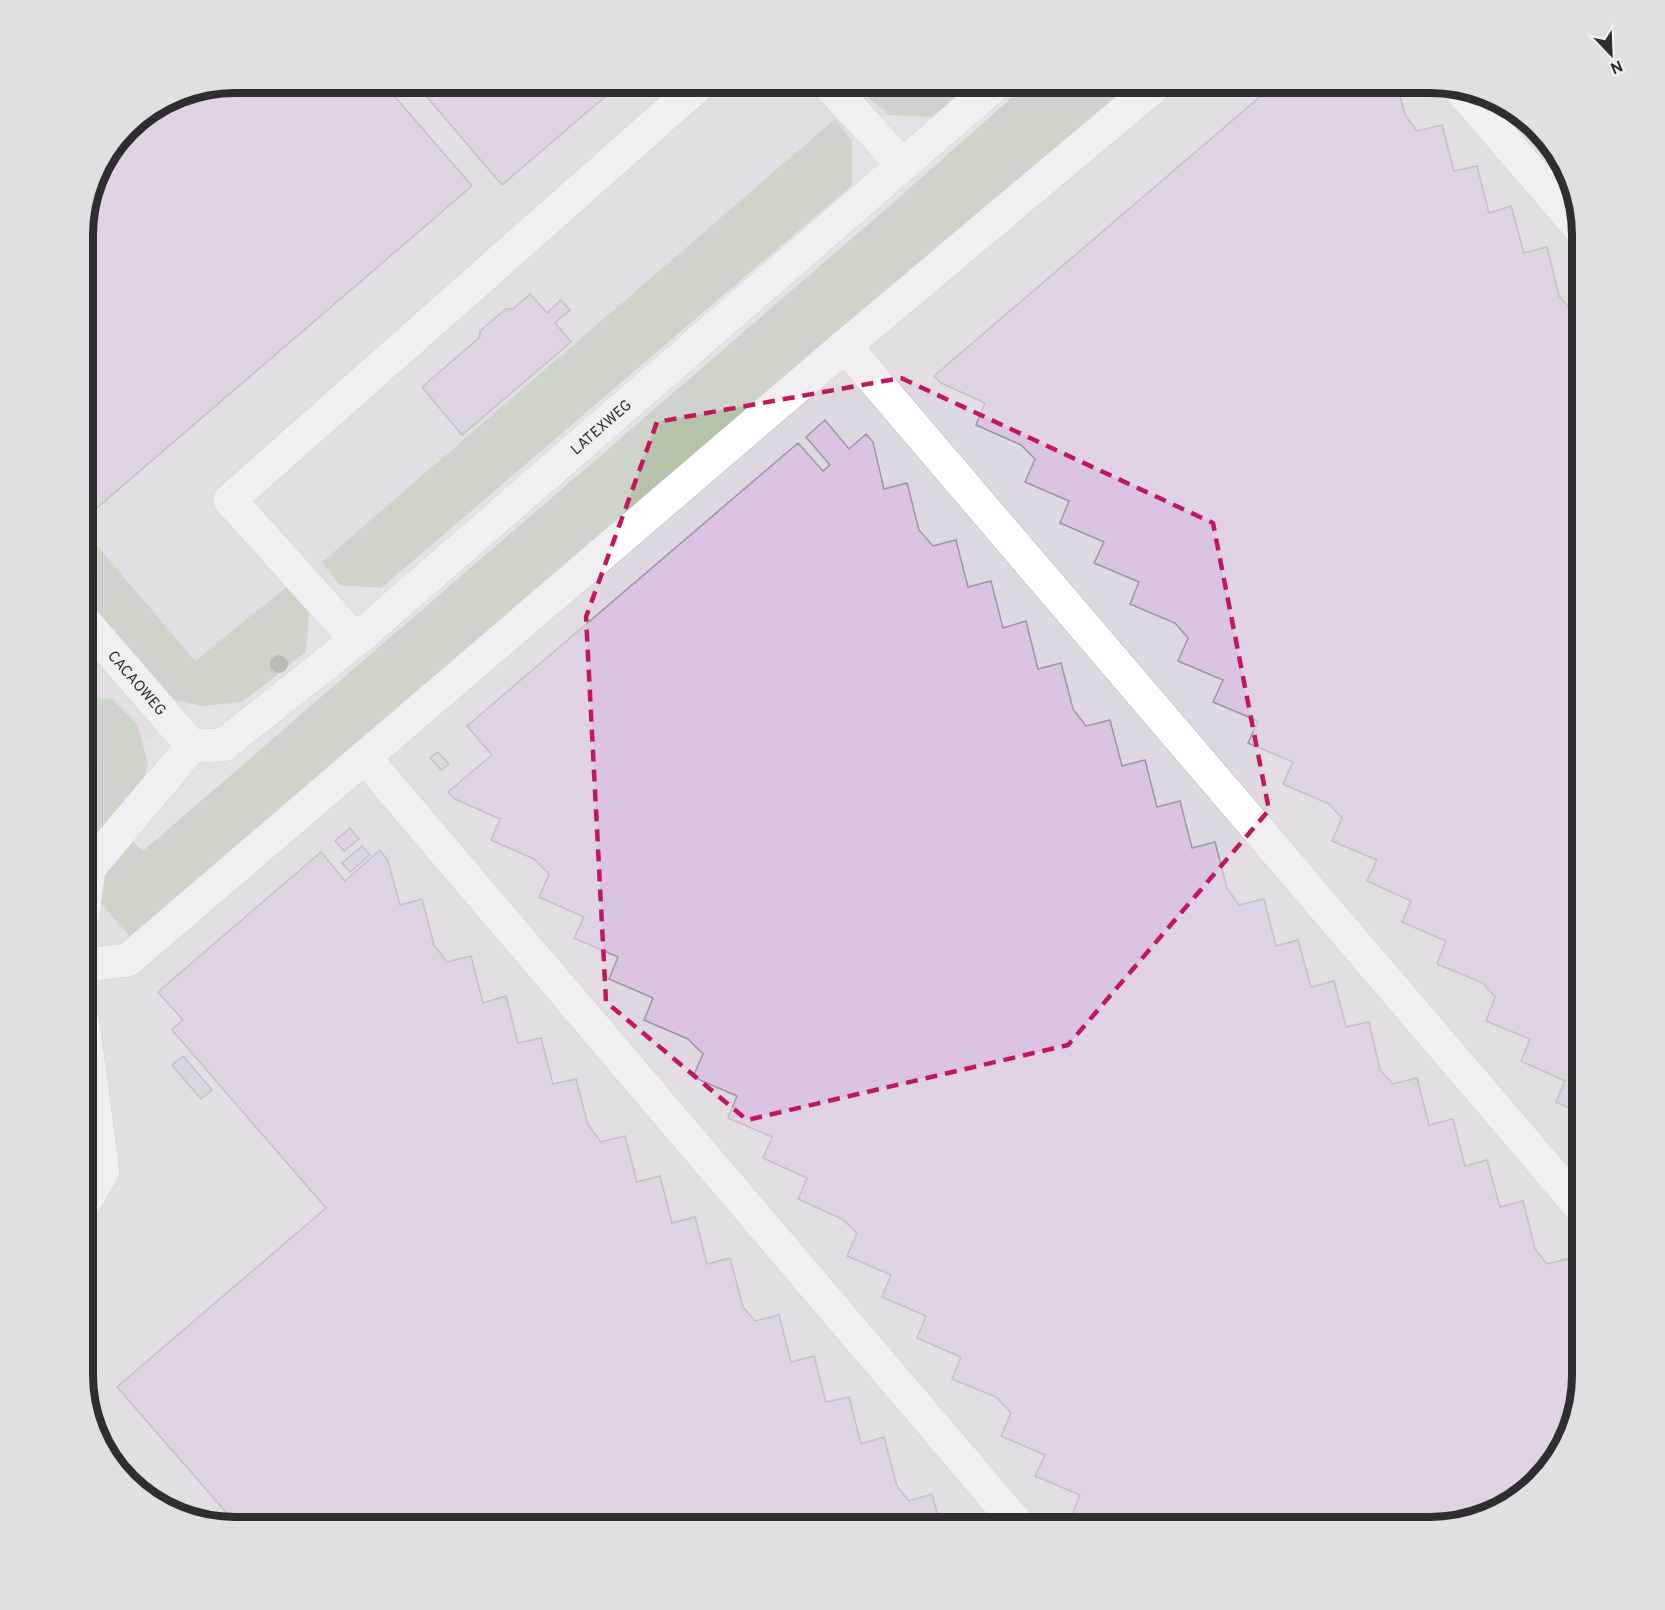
<svg xmlns="http://www.w3.org/2000/svg" width="1665" height="1610" font-family="Overpass,sans-serif">
<style>
.built{fill:#dfd7e2}
.green{fill:#b4c3a9}
.building{fill:#dac4e2;stroke:#9c999e;stroke-width:1.5}
.lines{fill:none;stroke-linecap:round;stroke-linejoin:round}
.minor-casing{stroke:#bbb8bc;stroke-width:34}
.minor{stroke:#fff;stroke-width:33}
.tree{fill:#838f77}
.marked{fill:none;stroke:#c2185b;stroke-width:4.5;stroke-dasharray:12 8;stroke-linejoin:round}
.labels{text-anchor:middle;stroke-width:5;stroke-linejoin:round;paint-order:stroke}
.street-label{font-size:15px;fill:#2e2d2f;stroke:#f2eff4}
.rim{fill:none;stroke:#2e2d2f;stroke-width:8}
</style>
<rect width="100%" height="100%" fill="#e5e2e6"/>
<g class="built">
<path d="M 235,83 L 921,83 L 83,796 L 83,225 L 98,167 L 134,121 L 177,94 Z"/>
<path d="M 1084,83 L 1439,83 L 1497,98 L 1544,134 L 1571,177 L 1582,235 L 1582,1375 L 1571,1433 L 1531,1489 L 1488,1516 L 1430,1527 L 235,1527 L 177,1516 L 121,1476 L 94,1433 L 83,1375 L 83,913 Z"/>
</g>
<g class="green">
<path d="M 880,83 L 972,83 L 932,117 L 889,115 L 865,95 Z"/>
<path d="M 1028,83 L 1135,83 L 133,940 L 83,883 L 83,697 L 112,699 L 137,724 L 148,763 L 141,790 L 113,822 L 143,851 L 894,202 Z"/>
<path d="M 835,119 L 852,141 L 852,185 L 381,588 L 339,585 L 322,562 Z"/>
<path d="M 83,529 L 195,661 L 288,586 L 309,612 L 306,652 L 242,702 L 203,706 L 171,699 L 83,596 Z"/>
</g>
<g class="building">
<path d="M 235,82 L 383,83 L 472,186 L 85,518 L 83,516 L 83,225 L 98,167 L 134,121 L 177,94 Z"/>
<path d="M 415,83 L 621,83 L 502,185 Z"/>
<path d="M 1276,83 L 1397,83 L 1405,115 L 1417,131 L 1442,125 L 1454,171 L 1477,166 L 1489,213 L 1511,206 L 1524,253 L 1547,247 L 1559,296 L 1571,310 L 1582,307 L 1582,1114 L 1556,1102 L 1565,1081 L 1521,1061 L 1530,1039 L 1486,1021 L 1495,997 L 1483,983 L 1437,964 L 1446,941 L 1402,922 L 1411,901 L 1367,881 L 1377,860 L 1332,841 L 1342,818 L 1329,804 L 1283,784 L 1293,762 L 1248,743 L 1258,721 L 1213,702 L 1223,680 L 1178,661 L 1188,638 L 1175,623 L 1130,604 L 1139,582 L 1094,563 L 1104,542 L 1060,523 L 1069,501 L 1025,482 L 1035,459 L 1021,445 L 976,425 L 985,403 L 941,383 L 934,376 Z"/>
<path d="M 530,294 L 547,313 L 561,300 L 570,310 L 555,323 L 571,342 L 462,435 L 422,387 L 480,337 L 480,331 L 495,318 L 506,309 L 513,309 Z"/>
<path d="M 825,420 L 849,449 L 866,434 L 873,442 L 884,489 L 907,483 L 919,530 L 933,546 L 956,540 L 968,587 L 991,581 L 1003,628 L 1026,621 L 1038,669 L 1061,663 L 1073,709 L 1086,726 L 1110,720 L 1122,766 L 1145,760 L 1157,807 L 1180,801 L 1192,848 L 1215,842 L 1227,888 L 1239,905 L 1264,899 L 1276,946 L 1298,940 L 1311,987 L 1334,981 L 1346,1027 L 1369,1022 L 1380,1070 L 1393,1084 L 1417,1078 L 1429,1125 L 1453,1119 L 1465,1166 L 1487,1160 L 1500,1207 L 1523,1201 L 1535,1249 L 1547,1264 L 1571,1258 L 1582,1301 L 1582,1375 L 1571,1433 L 1531,1489 L 1488,1516 L 1430,1527 L 1095,1527 L 1071,1517 L 1080,1495 L 1035,1476 L 1045,1455 L 1001,1436 L 1011,1413 L 996,1397 L 952,1379 L 961,1357 L 917,1338 L 926,1316 L 882,1297 L 891,1275 L 847,1256 L 857,1233 L 842,1219 L 798,1199 L 807,1178 L 763,1158 L 772,1137 L 728,1118 L 737,1096 L 693,1077 L 703,1054 L 688,1039 L 644,1020 L 653,998 L 609,979 L 618,957 L 574,938 L 584,917 L 539,897 L 549,874 L 534,859 L 491,840 L 500,819 L 455,799 L 448,792 L 492,755 L 467,726 L 798,443 L 823,471 L 830,465 L 806,437 Z"/>
<path d="M 438,752 L 449,764 L 441,770 L 430,758 Z"/>
<path d="M 350,828 L 359,839 L 344,851 L 335,841 Z"/>
<path d="M 362,846 L 370,855 L 350,872 L 342,863 Z"/>
<path d="M 380,850 L 388,861 L 400,905 L 422,899 L 434,945 L 447,962 L 471,956 L 483,1003 L 506,996 L 518,1043 L 541,1038 L 553,1084 L 576,1079 L 588,1125 L 601,1142 L 625,1136 L 637,1182 L 660,1176 L 672,1223 L 695,1217 L 707,1264 L 730,1258 L 743,1307 L 755,1321 L 779,1315 L 791,1362 L 814,1356 L 826,1402 L 849,1397 L 861,1444 L 884,1437 L 897,1486 L 909,1501 L 932,1494 L 941,1527 L 239,1527 L 117,1387 L 326,1208 L 172,1030 L 172,1029 L 183,1020 L 158,992 L 321,852 L 345,881 Z"/>
<path d="M 183,1056 L 212,1090 L 201,1099 L 172,1065 Z"/>
</g>
<g class="lines">
<g class="minor-casing">
<g id="minor">
<path d="M 827,83 L 903,165"/>
<path d="M 1459,88 L 1582,231"/>
<path d="M 845,346 L 1582,1209"/>
<path d="M 83,620 L 192,746"/>
<path d="M 356,640 L 230,500 L 701,83"/>
<path d="M 192,746 L 223,745 L 356,640 L 997,83"/>
<path d="M 365,758 L 1020,1527"/>
<path d="M 83,914 L 89,868 L 192,746"/>
<path d="M 83,965 L 128,960 L 845,346 L 1158,83"/>
<path d="M 83,1205 L 103,1171 L 83,1023"/>
</g>
</g>
<use href="#minor" class="minor"/>
</g>
<circle class="tree" cx="279" cy="664" r="9"/>
<path d="M0 0H1665V1610H0ZM 901,378 L 1213,523 L 1269,810 L 1068,1045 L 747,1120 L 606,1002 L 586,617 L 657,422 Z" fill="#e5e2e6" fill-opacity=".55" fill-rule="evenodd"/>
<path class="marked" d="M 901,378 L 1213,523 L 1269,810 L 1068,1045 L 747,1120 L 606,1002 L 586,617 L 657,422 Z"/>
<g class="labels">
<g class="street-label">
<text transform="translate(601 427) rotate(-41)" y="5">LATEXWEG</text>
<text transform="translate(137 683) rotate(49)" y="5">CACAOWEG</text>
</g>
</g>
<path d="M0 0H1665V1610H0ZM235 93H1430A142 142 0 0 1 1572 235V1375A142 142 0 0 1 1430 1517H235A142 142 0 0 1 93 1375V235A142 142 0 0 1 235 93Z" fill="#e2dfe4" fill-rule="evenodd"/>
<path class="rim" d="M235 93H1430A142 142 0 0 1 1572 235V1375A142 142 0 0 1 1430 1517H235A142 142 0 0 1 93 1375V235A142 142 0 0 1 235 93Z"/>
<g transform="translate(1611 54) rotate(157)" stroke="#f2eff4" stroke-width="4.5" paint-order="stroke">
<path d="M0-4.5L10 22L0 15L-10 22Z" fill="#2e2d2f"/>
<text y="-9" font-size="16" font-weight="bold" text-anchor="middle" fill="#2e2d2f">N</text>
</g>
</svg>
